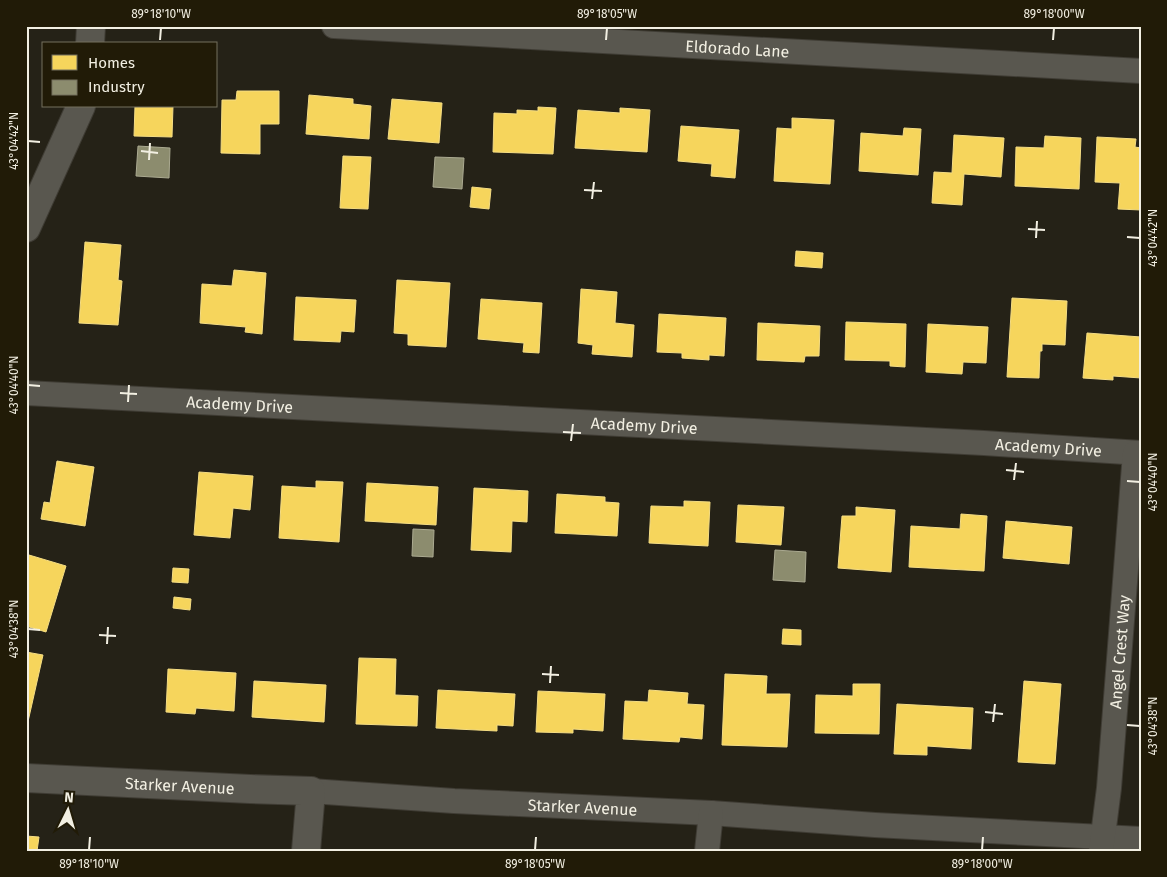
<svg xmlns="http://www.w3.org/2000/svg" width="1167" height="877" font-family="'Fira Sans',sans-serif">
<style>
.homes{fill:#f6d55c;stroke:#f5dd84}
.industry{fill:#8c8c6e;stroke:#abaa91}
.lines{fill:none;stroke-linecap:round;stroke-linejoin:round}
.minor-casing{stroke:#3f3c34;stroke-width:26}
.tertiary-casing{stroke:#3f3c34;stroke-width:30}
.minor{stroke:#59574f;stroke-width:24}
.tertiary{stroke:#59574f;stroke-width:28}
.ticks{fill:none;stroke:#f2efe2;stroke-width:2}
.labels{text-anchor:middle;stroke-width:5;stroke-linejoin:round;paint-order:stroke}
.street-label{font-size:16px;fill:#f2efe2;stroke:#211b07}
.neatline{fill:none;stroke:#f2efe2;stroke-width:2}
.ticks-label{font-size:12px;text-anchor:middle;fill:#f2efe2}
</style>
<rect width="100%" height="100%" fill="#252217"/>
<g class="homes">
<path d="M 237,91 L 279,91 L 279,124 L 260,124 L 260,154 L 221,153 L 222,100 L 236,100 Z"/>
<path d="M 309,95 L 353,99 L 353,104 L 371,106 L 369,139 L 306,134 Z"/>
<path d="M 392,99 L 442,103 L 439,143 L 388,139 Z"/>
<path d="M 135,106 L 173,106 L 172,137 L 134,136 Z"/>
<path d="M 538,107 L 556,108 L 553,154 L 493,152 L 494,113 L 517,114 L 517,110 L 538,111 Z"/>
<path d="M 620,108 L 650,110 L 647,152 L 575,148 L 578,110 L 620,113 Z"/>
<path d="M 792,118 L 834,120 L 830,184 L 774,181 L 777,128 L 792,129 Z"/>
<path d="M 681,126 L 739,130 L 735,178 L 711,176 L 712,164 L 678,161 Z"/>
<path d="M 904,128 L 921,129 L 918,175 L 859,171 L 861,133 L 903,136 Z"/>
<path d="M 954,135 L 1004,138 L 1001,177 L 964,174 L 962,205 L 932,203 L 934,172 L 952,173 Z"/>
<path d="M 1045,136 L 1081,138 L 1079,189 L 1015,186 L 1016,147 L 1044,148 Z"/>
<path d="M 1097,137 L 1136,139 L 1135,147 L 1141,148 L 1141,210 L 1118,209 L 1120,183 L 1095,182 Z"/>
<path d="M 343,156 L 371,157 L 368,209 L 340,208 Z"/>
<path d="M 472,187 L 491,189 L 489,209 L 470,207 Z"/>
<path d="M 85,242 L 121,245 L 118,280 L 122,281 L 118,325 L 79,323 Z"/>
<path d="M 796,251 L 823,253 L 822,268 L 795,266 Z"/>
<path d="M 234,270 L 266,273 L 262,334 L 245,332 L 246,327 L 200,323 L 202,284 L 232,286 Z"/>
<path d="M 397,280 L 450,283 L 446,347 L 408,345 L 408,334 L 394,333 Z"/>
<path d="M 581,289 L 617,292 L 615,323 L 634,325 L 632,357 L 592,354 L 593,345 L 578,343 Z"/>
<path d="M 296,297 L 356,300 L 354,332 L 341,331 L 340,342 L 294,340 Z"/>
<path d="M 1012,298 L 1067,301 L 1065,345 L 1042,344 L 1042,351 L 1040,351 L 1039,378 L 1007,377 Z"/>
<path d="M 481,299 L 542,303 L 539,353 L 523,352 L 524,343 L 478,339 Z"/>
<path d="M 659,314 L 726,318 L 724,356 L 709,355 L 709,360 L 682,358 L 682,353 L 657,352 Z"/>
<path d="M 846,322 L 906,324 L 905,367 L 890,366 L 890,361 L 845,360 Z"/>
<path d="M 758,323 L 820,326 L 819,356 L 805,356 L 804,362 L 757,360 Z"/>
<path d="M 928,324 L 988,327 L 986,363 L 963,362 L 962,374 L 926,372 Z"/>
<path d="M 1087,333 L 1141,337 L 1141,378 L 1113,376 L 1113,380 L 1083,378 Z"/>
<path d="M 57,461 L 94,467 L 85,526 L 41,519 L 44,502 L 50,503 Z"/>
<path d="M 199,472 L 253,476 L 250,510 L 233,508 L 230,538 L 194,535 Z"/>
<path d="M 316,481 L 343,482 L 339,542 L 279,538 L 282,486 L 316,488 Z"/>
<path d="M 367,483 L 438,487 L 436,525 L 365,521 Z"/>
<path d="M 474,488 L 528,491 L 527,522 L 512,521 L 511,552 L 471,550 Z"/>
<path d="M 557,494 L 605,497 L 605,502 L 619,503 L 617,536 L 555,533 Z"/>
<path d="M 684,501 L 710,502 L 708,546 L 649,543 L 651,506 L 684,507 Z"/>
<path d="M 738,505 L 784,507 L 781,545 L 736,542 Z"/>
<path d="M 856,507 L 895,510 L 891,572 L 838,568 L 842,516 L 856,516 Z"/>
<path d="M 961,514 L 987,516 L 984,571 L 909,567 L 911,526 L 960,529 Z"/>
<path d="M 1006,521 L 1072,527 L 1069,564 L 1003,558 Z"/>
<path d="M 29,555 L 66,566 L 46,632 L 26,626 L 26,563 Z"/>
<path d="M 173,568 L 189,569 L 188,583 L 172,582 Z"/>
<path d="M 174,597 L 191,599 L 190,610 L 173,608 Z"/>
<path d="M 783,629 L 801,630 L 801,645 L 782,644 Z"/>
<path d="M 26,652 L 43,655 L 27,726 L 26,725 Z"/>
<path d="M 359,658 L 396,659 L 395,695 L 418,696 L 417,726 L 356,724 Z"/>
<path d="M 168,669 L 236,673 L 234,711 L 196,708 L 195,714 L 166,712 Z"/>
<path d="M 725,674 L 767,676 L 766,694 L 790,694 L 787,747 L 722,745 Z"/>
<path d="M 254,681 L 326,685 L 324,722 L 252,717 Z"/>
<path d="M 1024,681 L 1061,684 L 1055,764 L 1018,762 Z"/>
<path d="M 853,684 L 880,684 L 879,734 L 815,733 L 816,695 L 853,696 Z"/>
<path d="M 438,690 L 515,694 L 513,726 L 497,725 L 497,731 L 436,728 Z"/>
<path d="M 649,690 L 688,693 L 687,704 L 704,705 L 702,739 L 680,737 L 679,742 L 623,739 L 625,701 L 648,702 Z"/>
<path d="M 538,691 L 605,694 L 603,731 L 573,729 L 573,733 L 536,732 Z"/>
<path d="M 897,704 L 973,708 L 971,749 L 927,746 L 927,755 L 894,754 Z"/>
<path d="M 26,836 L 39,837 L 37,851 L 26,851 Z"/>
</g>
<g class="industry">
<path d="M 138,146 L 170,148 L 169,178 L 136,176 Z"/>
<path d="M 435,157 L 464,158 L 462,189 L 433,187 Z"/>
<path d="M 413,529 L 434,530 L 433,557 L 412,556 Z"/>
<path d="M 775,550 L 806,552 L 805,582 L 773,580 Z"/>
</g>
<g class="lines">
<g class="minor-casing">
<g id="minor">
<path id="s1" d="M 334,26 L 1141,71"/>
<path id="s2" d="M 26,393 L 984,443 L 1141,453"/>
<path id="s3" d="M 311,791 L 454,801 L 711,813 L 875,825 L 1141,839"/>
<path d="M 707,851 L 711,813"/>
<path id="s4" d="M 1101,851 L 1109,788 L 1135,453"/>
</g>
</g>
<g class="tertiary-casing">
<g id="tertiary">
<path d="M 90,44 L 91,26"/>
<path d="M 26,228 L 81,106"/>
<path id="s5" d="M 26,778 L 250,789 L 311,791 L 306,851"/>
</g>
</g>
<use href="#minor" class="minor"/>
<use href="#tertiary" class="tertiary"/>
</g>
<path class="ticks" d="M 160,40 L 161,28M 606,40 L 607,28M 1053,40 L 1054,28M 28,141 L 40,142M 141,151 L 158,153M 149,160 L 150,143M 584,190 L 602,191M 592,199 L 594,182M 1028,229 L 1045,230M 1127,237 L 1140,238M 1036,238 L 1037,221M 28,385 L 40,386M 120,393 L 137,394M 128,402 L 129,385M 563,432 L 581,433M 571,441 L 573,424M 1006,470 L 1024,472M 1014,480 L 1016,463M 1127,481 L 1140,482M 28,629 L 40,630M 99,635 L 116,636M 107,644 L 108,627M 542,674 L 559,675M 550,683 L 551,666M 985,712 L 1003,714M 993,722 L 995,704M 1127,725 L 1140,726M 89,850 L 90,837M 535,850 L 536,837M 982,850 L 983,837"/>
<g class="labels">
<g class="street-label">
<text dy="6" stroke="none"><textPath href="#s1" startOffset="404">Eldorado Lane</textPath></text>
<text dy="6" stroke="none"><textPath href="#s2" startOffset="214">Academy Drive</textPath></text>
<text dy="6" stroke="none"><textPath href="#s2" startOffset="619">Academy Drive</textPath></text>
<text dy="6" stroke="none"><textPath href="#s2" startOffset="1024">Academy Drive</textPath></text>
<text dy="6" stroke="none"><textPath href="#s4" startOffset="200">Angel Crest Way</textPath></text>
<text dy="6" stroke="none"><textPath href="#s5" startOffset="154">Starker Avenue</textPath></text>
<text dy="6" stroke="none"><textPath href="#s3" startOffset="272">Starker Avenue</textPath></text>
</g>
</g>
<rect width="1167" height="877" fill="none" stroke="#211b07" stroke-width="55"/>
<rect x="42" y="42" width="175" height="65" fill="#211b07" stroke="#75705f"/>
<rect x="52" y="55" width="25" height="15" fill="#f6d55c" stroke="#75705f"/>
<text x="88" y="68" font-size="15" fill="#f2efe2">Homes</text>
<rect x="52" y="80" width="25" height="15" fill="#8c8c6e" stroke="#75705f"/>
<text x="88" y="92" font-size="15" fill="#f2efe2">Industry</text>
<g transform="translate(68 810) rotate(5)" stroke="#211b07" stroke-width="4" paint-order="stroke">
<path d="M0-4L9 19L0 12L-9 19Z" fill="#f2efe2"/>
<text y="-8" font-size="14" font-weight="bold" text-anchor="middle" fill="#f2efe2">N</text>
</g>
<rect x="28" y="28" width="1112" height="822" class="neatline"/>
<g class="ticks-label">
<text x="161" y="18">89°18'10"W</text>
<text x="607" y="18">89°18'05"W</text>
<text x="1054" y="18">89°18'00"W</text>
<text transform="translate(14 141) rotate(-90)" y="4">43°04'42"N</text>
<text transform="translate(1153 238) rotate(-90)" y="4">43°04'42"N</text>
<text transform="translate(14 385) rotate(-90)" y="4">43°04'40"N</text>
<text transform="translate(1153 482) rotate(-90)" y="4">43°04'40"N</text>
<text transform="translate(14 629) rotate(-90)" y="4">43°04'38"N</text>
<text transform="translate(1153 726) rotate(-90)" y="4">43°04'38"N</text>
<text x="89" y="868">89°18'10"W</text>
<text x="535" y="868">89°18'05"W</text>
<text x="982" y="868">89°18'00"W</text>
</g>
</svg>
